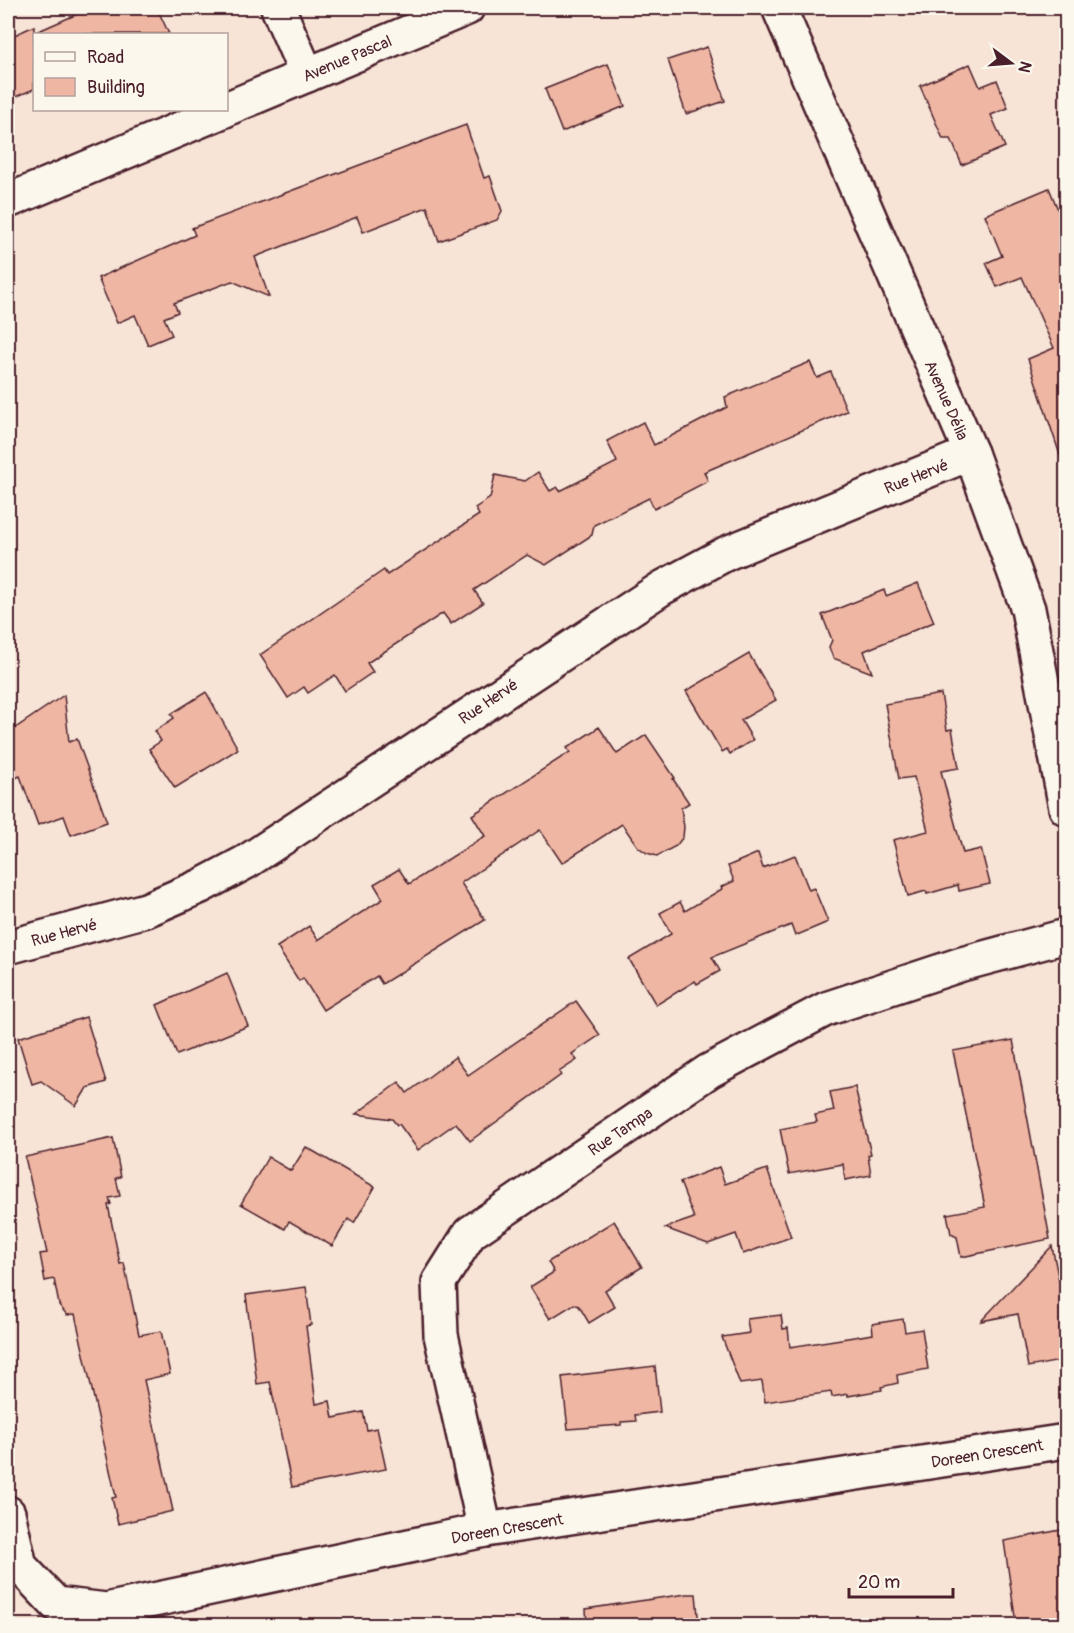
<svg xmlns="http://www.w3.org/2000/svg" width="1074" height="1633" font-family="Pangolin,sans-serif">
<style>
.building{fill:#eeb6a3;stroke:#4a1f2b;stroke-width:1.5}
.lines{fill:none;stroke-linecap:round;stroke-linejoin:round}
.minor-casing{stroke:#4a1f2b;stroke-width:38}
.minor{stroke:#fbf7ec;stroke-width:33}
.labels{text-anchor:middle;stroke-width:6;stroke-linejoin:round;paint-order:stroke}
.street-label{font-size:16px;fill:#4a1f2b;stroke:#fbf7ec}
</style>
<rect width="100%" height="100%" fill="#f7e4d6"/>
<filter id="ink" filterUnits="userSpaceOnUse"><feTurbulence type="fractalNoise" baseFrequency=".0167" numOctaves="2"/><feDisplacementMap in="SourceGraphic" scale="12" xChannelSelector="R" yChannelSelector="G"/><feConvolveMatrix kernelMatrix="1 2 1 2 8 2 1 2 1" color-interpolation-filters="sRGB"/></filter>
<g filter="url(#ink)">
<g class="building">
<path d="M 91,8 L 157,8 L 169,34 L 34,34 L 34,89 L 8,100 L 8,38 L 34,26 L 34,33 Z"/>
<path d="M 707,47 L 725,101 L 686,114 L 668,60 Z"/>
<path d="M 608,64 L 625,106 L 562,132 L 545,89 Z"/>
<path d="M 970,64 L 980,87 L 997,80 L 1008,108 L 991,115 L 1005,147 L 962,165 L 951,139 L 943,139 L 920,86 Z"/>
<path d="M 466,125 L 484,178 L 490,176 L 502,211 L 497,220 L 439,241 L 427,207 L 363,232 L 357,217 L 255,257 L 269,297 L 232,281 L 174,303 L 178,312 L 164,318 L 172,335 L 148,345 L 135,315 L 117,323 L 98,278 L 195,235 L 192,228 Z"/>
<path d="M 1049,188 L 1066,229 L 1066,463 L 1063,464 L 1028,359 L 1054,348 L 1022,277 L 997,287 L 986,263 L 1002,256 L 985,215 Z"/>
<path d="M 810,362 L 817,378 L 831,372 L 847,411 L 704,472 L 708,481 L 654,509 L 649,498 L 594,525 L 592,535 L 546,565 L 527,555 L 474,590 L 483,603 L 451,624 L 443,613 L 367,663 L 373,672 L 345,691 L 335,675 L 308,693 L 304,687 L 288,698 L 260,655 L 384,570 L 387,575 L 479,515 L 475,508 L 490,498 L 495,475 L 525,481 L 538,472 L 550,491 L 557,487 L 560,491 L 617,462 L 607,441 L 643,422 L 654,445 L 727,407 L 725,397 Z"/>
<path d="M 918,583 L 934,622 L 864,651 L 872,673 L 833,658 L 829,647 L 832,640 L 822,615 L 884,590 L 886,596 Z"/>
<path d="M 749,654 L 776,700 L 741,720 L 753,740 L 730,754 L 727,749 L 722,752 L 686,691 Z"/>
<path d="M 206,692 L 238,749 L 175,788 L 149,749 L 161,741 L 155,731 L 174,718 L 171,714 Z"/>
<path d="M 941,694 L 947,730 L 952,729 L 959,768 L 941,771 L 963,853 L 981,849 L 990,884 L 959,891 L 958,885 L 927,894 L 926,891 L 908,896 L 893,840 L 928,831 L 914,777 L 899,779 L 885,704 Z"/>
<path d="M 64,695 L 69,742 L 77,739 L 107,822 L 71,835 L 64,816 L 38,825 L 20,776 L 8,781 L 8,744 L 11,743 L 14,729 Z"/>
<path d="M 599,727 L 617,754 L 646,735 L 675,778 L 673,779 L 689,803 L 681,808 L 684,827 L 683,837 L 676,846 L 657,856 L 647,853 L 638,847 L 622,824 L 562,863 L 540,830 L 461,883 L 485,920 L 382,984 L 377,976 L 323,1010 L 303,978 L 299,981 L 277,947 L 309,926 L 318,940 L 383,899 L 374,884 L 399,869 L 409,884 L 485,836 L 472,815 L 570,752 L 567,748 Z"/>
<path d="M 758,853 L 763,868 L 795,855 L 809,890 L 814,888 L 828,922 L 795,936 L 791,925 L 712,957 L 720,971 L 697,984 L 695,981 L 656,1005 L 629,959 L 671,934 L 660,913 L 680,902 L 685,911 L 722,889 L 721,887 L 734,881 L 728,866 Z"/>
<path d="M 227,973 L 248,1026 L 177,1055 L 157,1005 Z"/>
<path d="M 576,1001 L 600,1035 L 572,1054 L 577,1060 L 559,1072 L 561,1075 L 470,1141 L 456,1123 L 418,1150 L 399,1124 L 397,1125 L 392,1119 L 356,1114 L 399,1082 L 407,1093 L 455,1057 L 468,1075 Z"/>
<path d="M 86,1017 L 106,1082 L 87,1088 L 76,1106 L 41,1081 L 32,1084 L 18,1038 Z"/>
<path d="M 1013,1040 L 1050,1239 L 961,1257 L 957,1237 L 951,1234 L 947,1214 L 985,1207 L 953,1051 Z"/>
<path d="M 855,1087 L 871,1154 L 868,1155 L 871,1175 L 845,1180 L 843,1164 L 789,1174 L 780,1129 L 817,1122 L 815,1115 L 834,1111 L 830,1092 Z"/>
<path d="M 113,1138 L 121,1177 L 116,1178 L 120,1196 L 109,1198 L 111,1204 L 108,1205 L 120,1264 L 124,1263 L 139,1335 L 161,1331 L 170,1374 L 144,1380 L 173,1511 L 118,1524 L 112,1498 L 116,1497 L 75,1314 L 67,1315 L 59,1305 L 54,1279 L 45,1281 L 40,1254 L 47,1253 L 25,1157 Z"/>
<path d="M 306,1147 L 375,1187 L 354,1223 L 348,1219 L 332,1246 L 289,1221 L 285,1229 L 241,1204 L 268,1157 L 291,1171 Z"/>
<path d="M 719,1167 L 725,1184 L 767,1169 L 791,1237 L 743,1254 L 736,1234 L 708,1244 L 665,1228 L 694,1218 L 680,1182 Z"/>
<path d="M 614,1221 L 642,1267 L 605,1290 L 615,1307 L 589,1323 L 579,1306 L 574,1304 L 550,1319 L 530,1287 L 554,1272 L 548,1262 Z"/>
<path d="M 1052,1246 L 1060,1286 L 1066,1285 L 1066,1360 L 1028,1367 L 1018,1314 L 981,1321 Z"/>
<path d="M 306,1287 L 311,1325 L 306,1326 L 316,1404 L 330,1401 L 333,1418 L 363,1412 L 367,1430 L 377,1428 L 386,1469 L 292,1487 L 270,1382 L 257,1384 L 246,1295 Z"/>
<path d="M 781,1315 L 783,1329 L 788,1328 L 790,1347 L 873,1334 L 872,1324 L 903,1319 L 905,1332 L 922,1329 L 928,1369 L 897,1375 L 898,1383 L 881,1387 L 882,1390 L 848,1396 L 848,1394 L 832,1397 L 831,1392 L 765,1402 L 762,1381 L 740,1384 L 722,1337 L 749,1333 L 747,1319 Z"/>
<path d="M 655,1366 L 660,1412 L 635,1415 L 636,1421 L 621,1422 L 621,1425 L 568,1429 L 562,1377 Z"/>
<path d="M 1066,1529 L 1066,1621 L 1040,1626 L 1035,1626 L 1035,1621 L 1016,1624 L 1004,1541 Z"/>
<path d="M 686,1594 L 696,1594 L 699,1626 L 587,1626 L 586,1609 Z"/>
</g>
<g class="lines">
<g class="minor-casing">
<g id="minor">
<path d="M 278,8 L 307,75"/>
<path d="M 779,8 L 971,453 L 1028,609 L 1066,808"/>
<path d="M 226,109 L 467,8"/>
<path d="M 8,201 L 225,110"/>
<path d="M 8,947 L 146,910 L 201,886 L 246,862 L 662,588 L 727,553 L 971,453"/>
<path d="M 8,1513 L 20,1566 L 56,1604 L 106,1610 L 485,1530 L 1066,1441"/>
<path d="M 485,1530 L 441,1335 L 439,1282 L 470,1233 L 709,1071 L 826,1009 L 962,964 L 1066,936"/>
</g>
</g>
<use href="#minor" class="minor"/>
</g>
</g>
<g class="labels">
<g class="street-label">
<text transform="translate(347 58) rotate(-23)" y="6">Avenue Pascal</text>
<text transform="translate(947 400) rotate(66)" y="6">Avenue Délia</text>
<text transform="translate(916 476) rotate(-22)" y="6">Rue Hervé</text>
<text transform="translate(488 701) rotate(-34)" y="6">Rue Hervé</text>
<text transform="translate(64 932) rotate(-15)" y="6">Rue Hervé</text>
<text transform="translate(620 1131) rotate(-34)" y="6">Rue Tampa</text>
<text transform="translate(987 1453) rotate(-9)" y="6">Doreen Crescent</text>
<text transform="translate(507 1528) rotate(-10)" y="6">Doreen Crescent</text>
</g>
</g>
<rect width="1074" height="1633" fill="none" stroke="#fbf7ec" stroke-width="30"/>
<rect x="15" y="15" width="1044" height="1603" fill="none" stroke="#4a1f2b" stroke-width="2" filter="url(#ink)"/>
<rect x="33" y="33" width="195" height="78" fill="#fbf7ec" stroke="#b4a19f" stroke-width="1.5"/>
<rect x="45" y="52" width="30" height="9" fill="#fbf7ec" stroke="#b4a19f" stroke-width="1.5"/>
<text x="87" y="63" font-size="18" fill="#4a1f2b">Road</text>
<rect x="45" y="78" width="30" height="18" fill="#eeb6a3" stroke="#b4a19f" stroke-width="1.5"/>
<text x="87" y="93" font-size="18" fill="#4a1f2b">Building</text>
<g transform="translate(1011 63) rotate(106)" stroke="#fbf7ec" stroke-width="4.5" paint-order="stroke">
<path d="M0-4.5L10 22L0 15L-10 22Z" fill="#4a1f2b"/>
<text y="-9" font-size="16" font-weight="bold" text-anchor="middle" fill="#4a1f2b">N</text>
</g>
<path d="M849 1588v9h104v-9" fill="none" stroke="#4a1f2b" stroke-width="3"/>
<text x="858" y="1588" font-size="18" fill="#4a1f2b" stroke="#fbf7ec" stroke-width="4.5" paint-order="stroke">20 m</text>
</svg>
